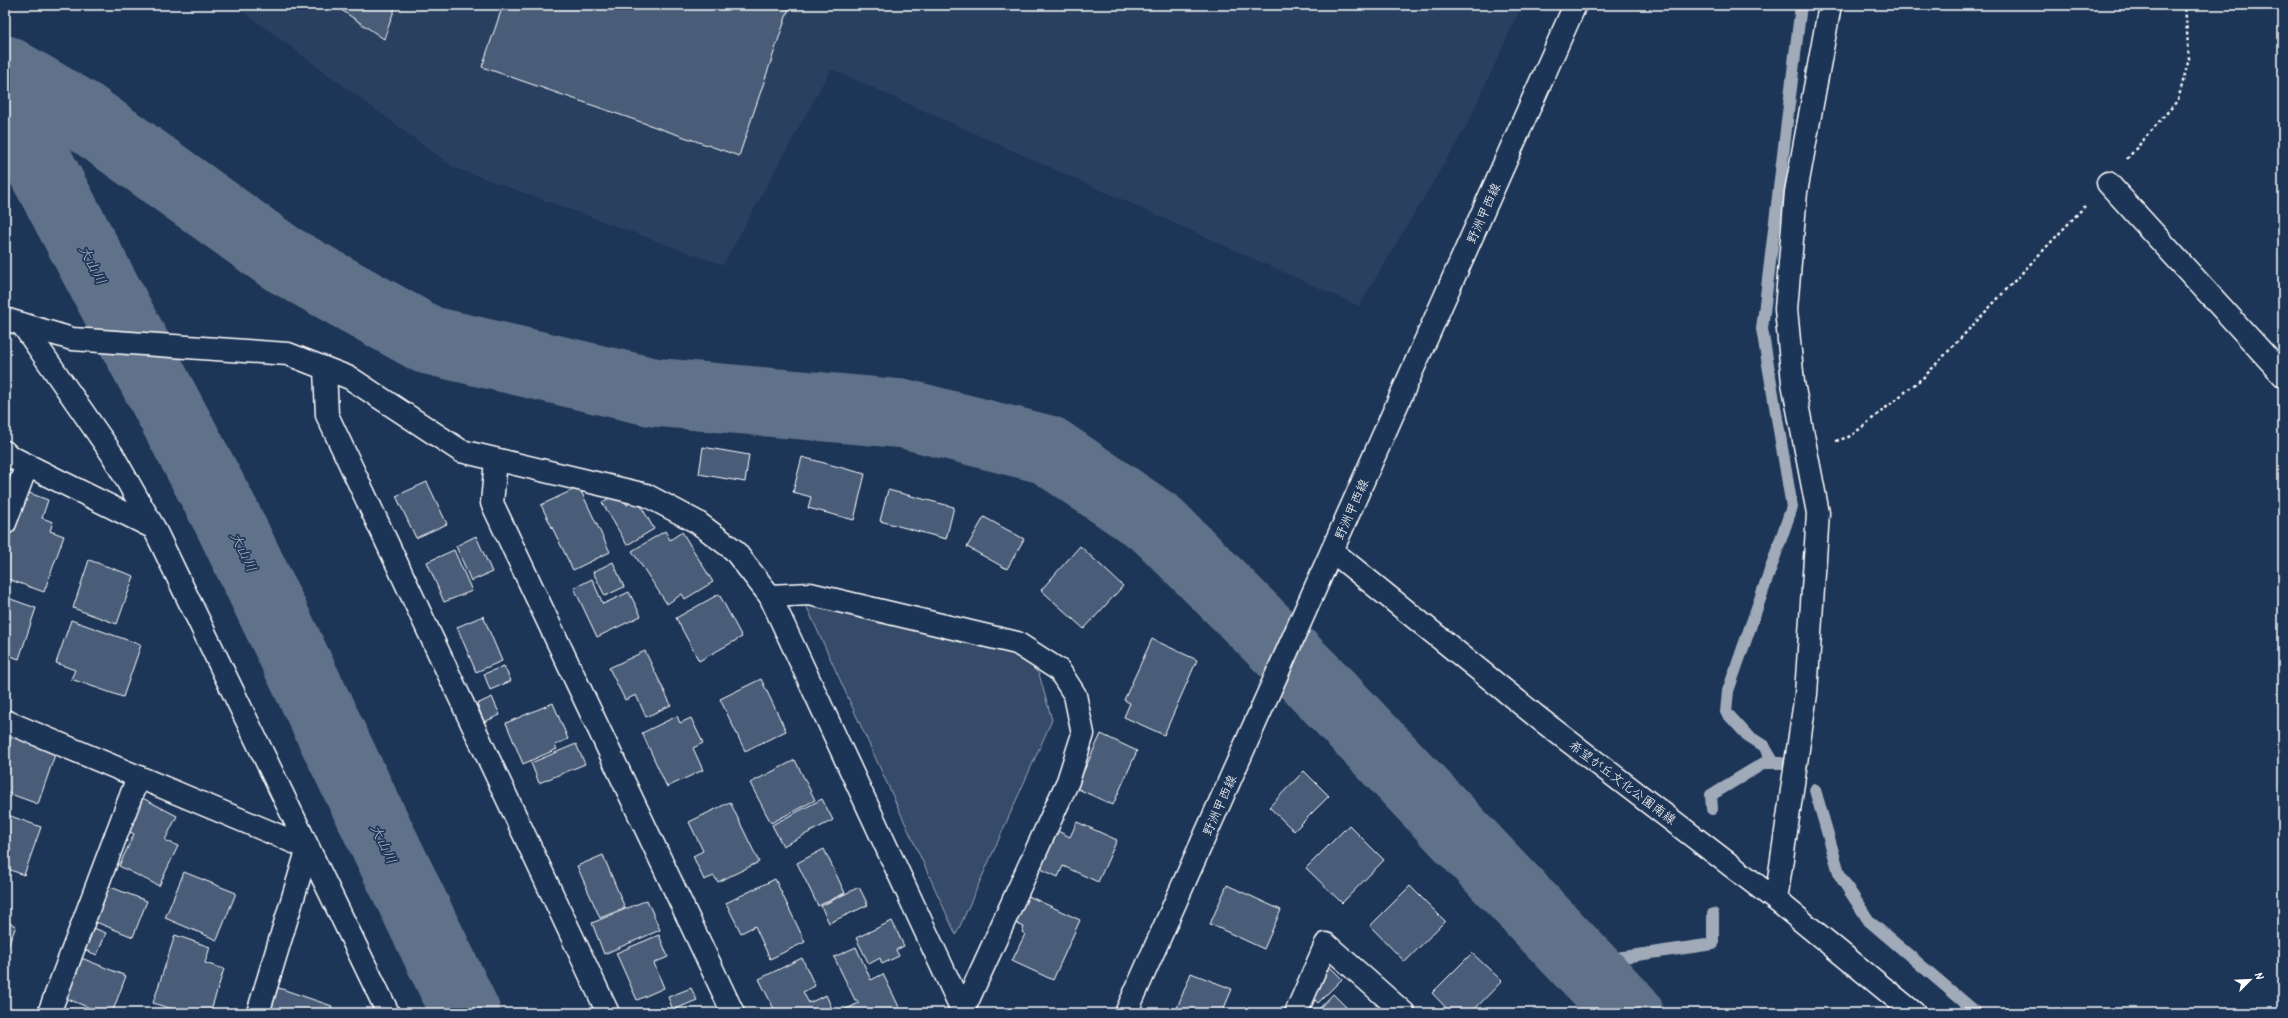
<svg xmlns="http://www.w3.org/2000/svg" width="2288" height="1018" font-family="Kalam,'Klee One',sans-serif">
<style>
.built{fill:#2a4161}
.green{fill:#364b69;stroke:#9aa5b4}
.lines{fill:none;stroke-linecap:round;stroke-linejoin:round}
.stream{stroke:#a0aab8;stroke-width:12}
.river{stroke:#617289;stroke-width:69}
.building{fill:#4a5d79;stroke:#fff}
.minor-casing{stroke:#fff;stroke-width:25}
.secondary-casing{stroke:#fff;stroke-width:25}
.primary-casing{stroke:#fff;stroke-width:25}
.path{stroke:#fff;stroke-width:2.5;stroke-dasharray:3 3;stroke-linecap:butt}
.minor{stroke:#1d3557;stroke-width:22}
.secondary{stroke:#1d3557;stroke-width:22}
.primary{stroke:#1d3557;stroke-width:22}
.labels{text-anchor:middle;stroke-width:3.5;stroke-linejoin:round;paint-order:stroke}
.street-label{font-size:13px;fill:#fff;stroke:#1d3557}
.water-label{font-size:14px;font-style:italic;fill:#b8c0ca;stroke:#1d3557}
</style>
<rect width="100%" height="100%" fill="#1d3557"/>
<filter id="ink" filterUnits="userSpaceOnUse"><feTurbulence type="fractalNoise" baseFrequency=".025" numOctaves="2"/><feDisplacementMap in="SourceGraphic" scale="8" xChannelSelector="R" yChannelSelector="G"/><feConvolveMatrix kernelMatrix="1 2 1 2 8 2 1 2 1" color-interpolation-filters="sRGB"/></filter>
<g filter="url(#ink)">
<path class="built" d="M 234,5 L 1522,5 L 1466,127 L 1359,306 L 831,69 L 723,265 L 453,167 Z"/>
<path class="green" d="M 805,603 L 1004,639 L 1039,674 L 1052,720 L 956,935 Z"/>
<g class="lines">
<g class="stream">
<path d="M 1774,763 L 1764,746 L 1747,735 L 1726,712 L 1728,691 L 1792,507 L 1762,329 L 1801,5"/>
<path d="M 1815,790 L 1840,876 L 1869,921 L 1977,1013"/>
<path d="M 1712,809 L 1711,795 L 1764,763 L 1781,763"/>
<path d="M 1582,963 L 1713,944 L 1713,914"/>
</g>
<g class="river">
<path d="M 5,70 L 82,115 L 281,258 L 428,340 L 653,392 L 905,414 L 1048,450 L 1158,525 L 1322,689 L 1629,1013"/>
<path d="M 5,99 L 227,518 L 466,1013"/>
</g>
</g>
<g class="building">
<path d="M 334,5 L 396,5 L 384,39 Z"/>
<path d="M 503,5 L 790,5 L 739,156 L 482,67 Z"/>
<path d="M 703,447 L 749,455 L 745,482 L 699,474 Z"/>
<path d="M 802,457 L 865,474 L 854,520 L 808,508 L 811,497 L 793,492 Z"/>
<path d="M 427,482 L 447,524 L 416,538 L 396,496 Z"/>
<path d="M 579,487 L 610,552 L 573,570 L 541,505 Z"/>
<path d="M 888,490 L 954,507 L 946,539 L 880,521 Z"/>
<path d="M 24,491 L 48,500 L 42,518 L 53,522 L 50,531 L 64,536 L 44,592 L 5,578 L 5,544 Z"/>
<path d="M 619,493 L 627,505 L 637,499 L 654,529 L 627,545 L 602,502 Z"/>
<path d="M 984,517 L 1024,539 L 1007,569 L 967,547 Z"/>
<path d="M 665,531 L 670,540 L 682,532 L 713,582 L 685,599 L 682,594 L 667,604 L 632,551 Z"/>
<path d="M 476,536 L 492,572 L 471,581 L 456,546 Z"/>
<path d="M 1080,546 L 1123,586 L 1084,629 L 1041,590 Z"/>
<path d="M 454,550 L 472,591 L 444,602 L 427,562 Z"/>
<path d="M 89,560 L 134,576 L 117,624 L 73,608 Z"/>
<path d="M 613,562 L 624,587 L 605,596 L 593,572 Z"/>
<path d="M 592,579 L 603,604 L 629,592 L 641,616 L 597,637 L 574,588 Z"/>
<path d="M 719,594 L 742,637 L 699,661 L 676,618 Z"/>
<path d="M 5,597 L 36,608 L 19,659 L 5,654 Z"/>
<path d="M 483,616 L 502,661 L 476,672 L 457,627 Z"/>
<path d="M 71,620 L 141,645 L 123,697 L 71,679 L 75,670 L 56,663 Z"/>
<path d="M 1152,639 L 1197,660 L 1164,735 L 1124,717 L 1130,703 L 1124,700 Z"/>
<path d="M 645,651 L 671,705 L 646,717 L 636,695 L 625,700 L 609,668 Z"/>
<path d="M 504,666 L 511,681 L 490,690 L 484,674 Z"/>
<path d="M 761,679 L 786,731 L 745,751 L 720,699 Z"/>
<path d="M 492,697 L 500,715 L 484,722 L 477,704 Z"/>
<path d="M 553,703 L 568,739 L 555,745 L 557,749 L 523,764 L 506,723 Z"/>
<path d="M 677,716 L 680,723 L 691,718 L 703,743 L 693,748 L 703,770 L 667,787 L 642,733 Z"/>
<path d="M 15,727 L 59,743 L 38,804 L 5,792 L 5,755 Z"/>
<path d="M 1101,734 L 1137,751 L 1113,805 L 1076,788 Z"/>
<path d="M 576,744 L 585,764 L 539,783 L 531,763 Z"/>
<path d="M 795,760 L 815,800 L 771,823 L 750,783 Z"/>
<path d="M 1304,771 L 1329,796 L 1294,831 L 1269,807 Z"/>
<path d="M 129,791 L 177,816 L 165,840 L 178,846 L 159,886 L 119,866 L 134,834 L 112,823 Z"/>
<path d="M 822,799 L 833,820 L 783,846 L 772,825 Z"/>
<path d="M 730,802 L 759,862 L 718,882 L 714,876 L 704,880 L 693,856 L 703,851 L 689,822 Z"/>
<path d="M 5,814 L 41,827 L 24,875 L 5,868 Z"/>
<path d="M 1077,822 L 1117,840 L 1098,882 L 1063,866 L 1058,877 L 1026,862 L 1045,825 L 1070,837 Z"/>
<path d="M 1349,825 L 1384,860 L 1342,903 L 1306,868 Z"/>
<path d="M 824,849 L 845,893 L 818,906 L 797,863 Z"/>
<path d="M 603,855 L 625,908 L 600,918 L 577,866 Z"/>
<path d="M 184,872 L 236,893 L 217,940 L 165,918 Z"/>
<path d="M 775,879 L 805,942 L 770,959 L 755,926 L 741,933 L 726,903 Z"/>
<path d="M 100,883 L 147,901 L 133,937 L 86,918 Z"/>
<path d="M 1227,885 L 1281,910 L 1264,949 L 1210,924 Z"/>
<path d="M 1410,886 L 1445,921 L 1405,962 L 1370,926 Z"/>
<path d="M 859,887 L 868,905 L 829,923 L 821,906 Z"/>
<path d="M 1022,893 L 1080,920 L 1053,980 L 1012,961 L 1025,934 L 1022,932 L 1024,927 L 1009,920 Z"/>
<path d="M 647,900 L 660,930 L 604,954 L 592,923 Z"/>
<path d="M 5,921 L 16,926 L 5,954 Z"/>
<path d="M 892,921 L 904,946 L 896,950 L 899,956 L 882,964 L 880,958 L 869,964 L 856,938 Z"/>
<path d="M 79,922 L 106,933 L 97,955 L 70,944 Z"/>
<path d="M 175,935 L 210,947 L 205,963 L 224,969 L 210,1013 L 185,1013 L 153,1003 Z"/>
<path d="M 659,935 L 668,957 L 654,963 L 664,988 L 637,1000 L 616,953 Z"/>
<path d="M 856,947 L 871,980 L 883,974 L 902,1013 L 846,1013 L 844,1010 L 859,1003 L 857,1000 L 855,1000 L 834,957 Z"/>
<path d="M 1472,953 L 1502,981 L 1471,1013 L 1451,1013 L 1432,993 Z"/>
<path d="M 79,957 L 126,976 L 112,1013 L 102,1013 L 63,997 Z"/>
<path d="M 802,958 L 815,986 L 803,992 L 809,1003 L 826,995 L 834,1013 L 776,1013 L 759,979 Z"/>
<path d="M 1327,964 L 1342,979 L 1318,1003 L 1303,989 Z"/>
<path d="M 1191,973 L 1232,989 L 1222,1013 L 1175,1013 Z"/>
<path d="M 273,986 L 332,1006 L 330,1013 L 264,1013 Z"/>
<path d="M 691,988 L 697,1000 L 673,1010 L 668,997 Z"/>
<path d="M 1333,994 L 1352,1013 L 1315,1013 Z"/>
</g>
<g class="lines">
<g class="minor-casing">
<g id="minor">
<path d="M 2108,183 L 2283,375"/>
<path d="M 5,319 L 72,339 L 288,354 L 350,378 L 461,451 L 646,495 L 697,522 L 734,550 L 770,596 L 963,1012 L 965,1013"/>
<path d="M 22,324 L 112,454 L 154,528"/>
<path d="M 325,369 L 327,415 L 608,1013"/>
<path d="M 5,452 L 9,456 L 154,528 L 388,1013"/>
<path d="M 496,460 L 492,503 L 733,1013"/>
<path d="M 5,523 L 27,465"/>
<path d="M 770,596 L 810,594 L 1017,643 L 1059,670 L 1075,695 L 1083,734 L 1068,781 L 962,1013"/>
<path d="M 5,721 L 308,848 L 258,1013"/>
<path d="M 1776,900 L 1806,694 L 1818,513 L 1793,383 L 1786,309 L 1796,192 L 1830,5"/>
<path d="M 49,1013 L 138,777"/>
<path d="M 1296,1013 L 1326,944 L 1404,1013"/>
</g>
</g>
<g class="secondary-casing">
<path id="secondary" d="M 1332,551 L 1541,720 L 1776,900 L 1914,1013"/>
</g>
<g class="primary-casing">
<path id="primary" d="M 1126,1013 L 1575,5"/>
</g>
<g class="path">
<path d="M 2127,159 L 2178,100 L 2189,59 L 2185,5"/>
<path d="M 1836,441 L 1851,436 L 1925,376 L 2085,206"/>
</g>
<use href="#minor" class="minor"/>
<use href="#secondary" class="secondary"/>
<use href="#primary" class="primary"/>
</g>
</g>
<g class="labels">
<g class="street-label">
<text transform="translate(1483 213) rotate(-66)" y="5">野洲甲西線</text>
<text transform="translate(1351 509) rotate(-66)" y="5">野洲甲西線</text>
<text transform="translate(1623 782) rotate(37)" y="5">希望が丘文化公園南線</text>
<text transform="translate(1219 805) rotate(-66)" y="5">野洲甲西線</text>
</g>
<g class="water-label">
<text transform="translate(93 265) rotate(62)" y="5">大山川</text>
<text transform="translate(244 552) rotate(64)" y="5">大山川</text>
<text transform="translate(384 844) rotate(64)" y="5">大山川</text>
</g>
</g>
<rect width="2288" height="1018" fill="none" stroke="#1d3557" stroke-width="20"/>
<rect x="10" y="10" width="2268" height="998" fill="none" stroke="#fff" stroke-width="1.5" filter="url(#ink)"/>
<g transform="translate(2250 980) rotate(66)" stroke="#1d3557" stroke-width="3" paint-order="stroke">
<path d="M0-3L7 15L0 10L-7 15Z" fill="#ffffff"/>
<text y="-6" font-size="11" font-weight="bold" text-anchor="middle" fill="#ffffff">N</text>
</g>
</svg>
